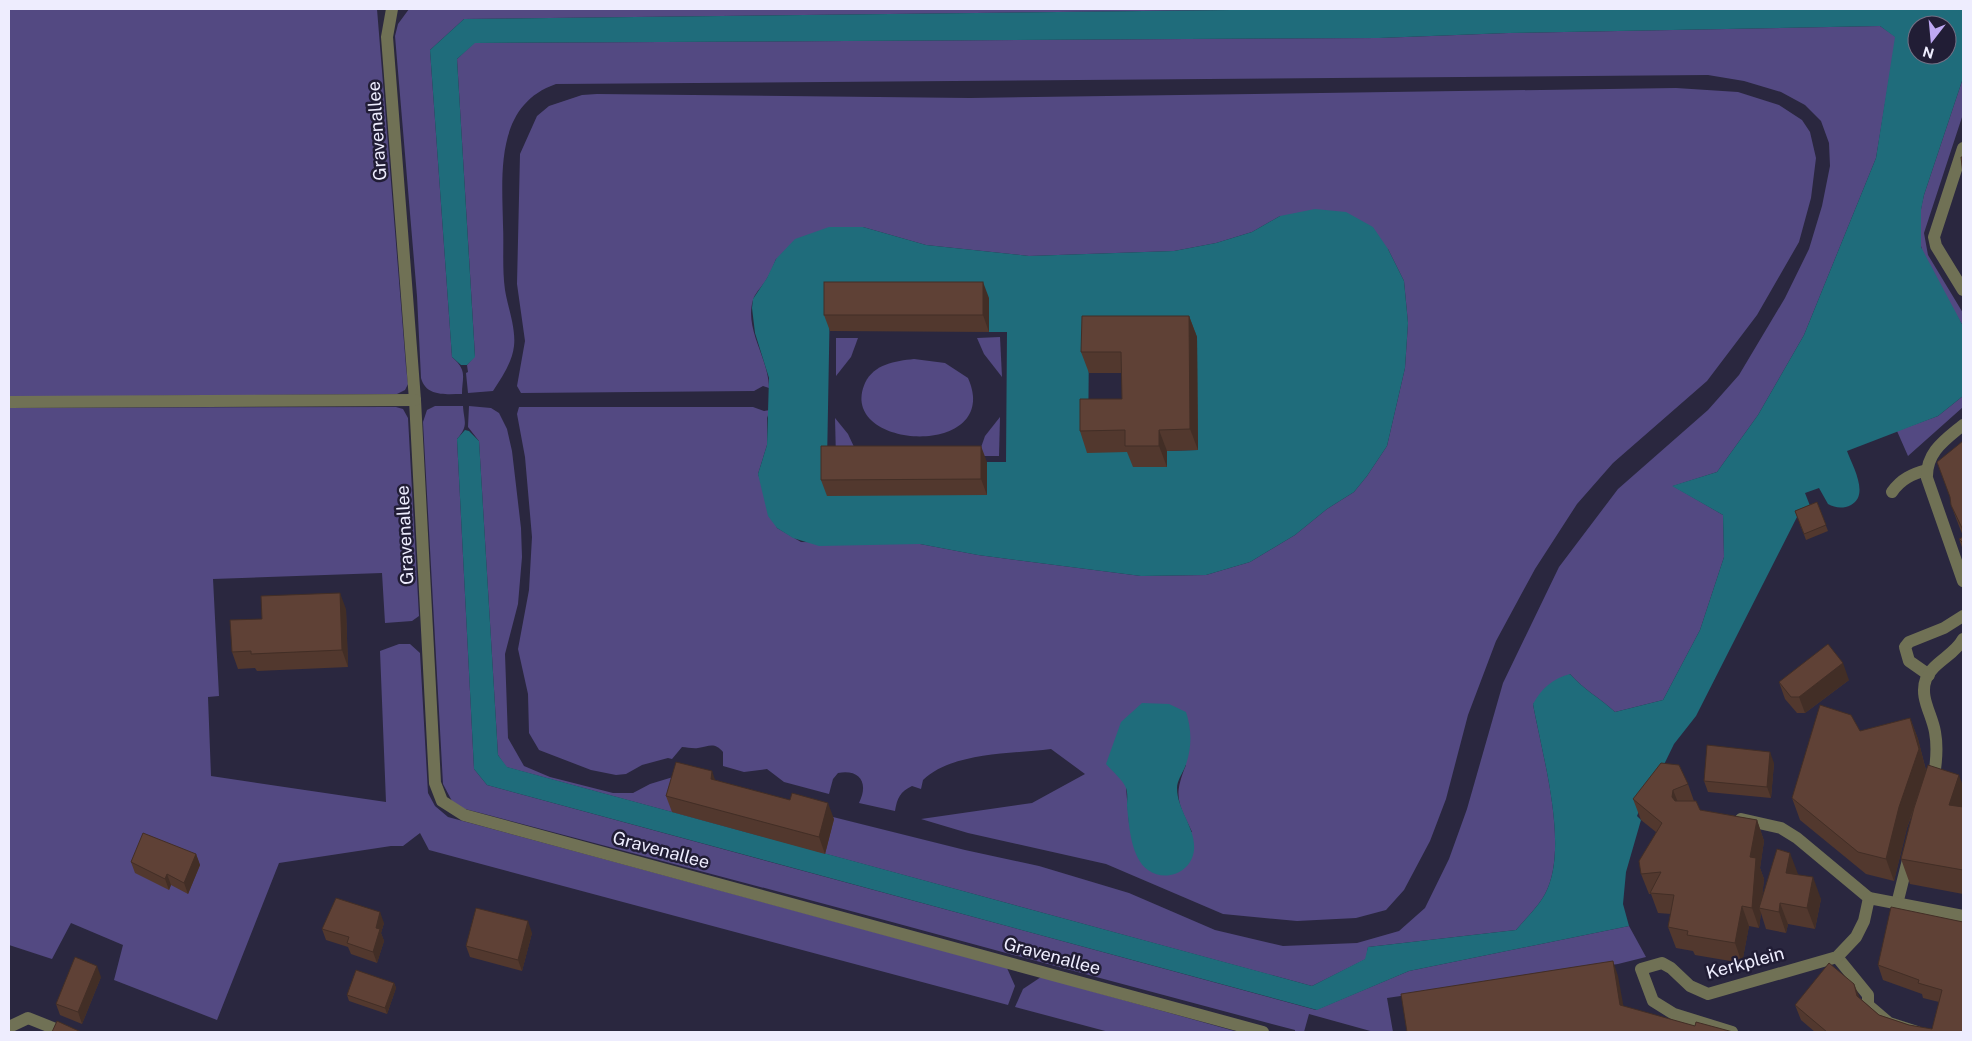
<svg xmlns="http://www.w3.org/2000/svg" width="1972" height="1041" font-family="'Public Sans',sans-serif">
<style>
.green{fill:#534982;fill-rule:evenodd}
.water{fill:#1f6c7b;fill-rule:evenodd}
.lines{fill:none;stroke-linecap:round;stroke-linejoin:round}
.lane{stroke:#707155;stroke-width:12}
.street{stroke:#707155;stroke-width:12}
.wall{fill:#52382e}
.shaded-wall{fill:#422e26}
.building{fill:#5f4136;stroke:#422e26}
.labels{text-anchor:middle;stroke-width:5;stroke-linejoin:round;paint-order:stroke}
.street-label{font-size:18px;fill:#eeedfe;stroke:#211d35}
</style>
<rect width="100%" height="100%" fill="#2a273f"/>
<g class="green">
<path d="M 9,9 L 377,9 L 406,367 L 408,384 L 405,390 L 397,394 L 9,397 Z"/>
<path d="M 409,9 L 1318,9 L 464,19 L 430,50 L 452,357 C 468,371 462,377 462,394 C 446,394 426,397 421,378 L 417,296 L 395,36 L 398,24 Z"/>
<path d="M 1880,26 L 1896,37 L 1876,158 L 1804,335 L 1758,415 L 1717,472 L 1673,486 L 1723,515 L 1724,557 L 1700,630 L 1663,700 L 1615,712 C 1600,698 1583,689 1570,674 L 1533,704 C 1542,755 1570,847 1545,894 C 1538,907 1525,919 1516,930 L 1368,947 L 1366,959 L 1312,986 L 506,767 L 498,755 L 479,441 L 468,427 L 469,406 L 491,408 L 499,413 L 507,429 L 512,451 L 521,528 L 522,557 L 518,604 L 505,654 L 508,738 L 524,766 L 550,777 L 613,793 L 633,793 L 650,784 L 673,777 L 965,850 L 1039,866 L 1129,893 L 1215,930 L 1283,946 L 1357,943 L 1399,931 L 1425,908 L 1449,859 L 1467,809 L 1503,683 L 1559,567 L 1618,489 L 1708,410 L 1739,375 L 1785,298 L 1809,249 L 1822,206 L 1830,166 L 1829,143 L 1821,121 L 1805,105 L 1781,92 L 1744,81 L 1708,75 L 556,84 C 495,105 502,173 503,225 C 504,246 502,269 505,290 C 508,308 516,328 514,346 C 512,363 502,377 493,391 L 468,393 L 466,373 L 468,372 L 467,365 L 475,356 L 457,59 L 474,43 L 1379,38 L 1508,33 Z"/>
<path d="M 1963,78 L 1963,114 L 1924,233 L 1928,255 L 1963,313 L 1963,326 C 1951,305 1926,269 1921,246 C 1917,230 1920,211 1924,195 Z"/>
<path d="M 1676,88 L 1738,92 L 1779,105 L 1802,120 L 1810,132 L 1816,158 L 1811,198 L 1799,242 L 1757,315 L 1707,381 L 1613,463 L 1577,504 L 1535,569 L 1496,641 L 1468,715 L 1446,799 L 1430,841 L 1404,890 L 1386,910 L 1356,918 L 1297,921 L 1223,914 L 1106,864 L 968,833 L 921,819 L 1032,803 L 1085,774 L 1051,749 C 1012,754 952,752 923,780 L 921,789 L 912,786 C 900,792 897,798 895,811 L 859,803 C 869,783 860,769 838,773 L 833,779 L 829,794 L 784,782 L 767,769 L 744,772 L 723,766 L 723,752 C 715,742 709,746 698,748 C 693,749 687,747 682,747 L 672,759 L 668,758 L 642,765 L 626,774 L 616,775 L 591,770 L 539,750 L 529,733 L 528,694 L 518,649 L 529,590 L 532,537 L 525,457 L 517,414 L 519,407 L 753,407 L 764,411 L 770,410 L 767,418 L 767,445 L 758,474 L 777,528 L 801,542 L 920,544 L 978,555 L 1141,576 L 1206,575 L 1250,562 L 1295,535 L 1327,509 L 1354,492 L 1367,476 L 1387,446 L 1405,368 L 1408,323 L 1404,281 L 1388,249 L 1280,216 L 1252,232 L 1216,243 L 1174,251 L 1029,256 L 926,245 L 863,227 L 776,259 C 773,266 770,274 766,280 C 762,287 755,293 753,300 C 744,329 769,359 769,388 L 763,386 L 754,391 L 521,393 L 517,386 L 525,341 L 517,284 L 520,154 L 537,116 L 549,106 L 582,95 L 597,94 L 970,98 ZM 1186,765 C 1173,797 1178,802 1192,832 L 1129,823 L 1126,787 Z"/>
<path d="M 1000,337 L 1002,377 L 984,354 L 977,338 Z"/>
<path d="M 836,338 L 858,338 L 851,357 L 836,376 Z"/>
<path d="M 914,359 L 945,363 L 968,378 C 1004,459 835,451 865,383 C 874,364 895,361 914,359 Z"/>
<path d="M 1963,396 L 1963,407 L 1908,456 L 1897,431 L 1938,416 Z"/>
<path d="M 435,406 L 463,406 C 464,422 469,425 457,439 L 474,769 L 487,785 L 1316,1010 L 1409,971 L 1629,926 L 1646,957 L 1618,964 L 1387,998 L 1393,1032 L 1374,1032 L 1309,1014 L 1304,1032 L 1295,1032 L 1295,1030 C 1018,957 743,881 465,809 L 453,803 L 443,784 L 423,422 L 427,410 Z"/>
<path d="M 396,407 L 403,409 L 408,418 L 419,616 L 412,621 L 385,623 L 382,573 L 213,579 L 219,696 L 208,697 L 211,776 L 386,802 L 380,651 L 399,644 L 410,644 L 420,653 L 428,793 L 435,806 L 448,817 L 1007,968 L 1015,986 L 1008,1005 L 429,850 L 420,833 L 403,846 L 391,846 L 279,863 L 217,1020 L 114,980 L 123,945 L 71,923 L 52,959 L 9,945 L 9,408 Z"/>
<path d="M 1000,417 L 999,456 L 978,456 L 985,436 Z"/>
<path d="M 835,418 L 848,434 L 855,449 L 836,458 Z"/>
<path d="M 1041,977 L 1238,1032 L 1109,1032 L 1015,1007 L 1023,989 Z"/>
</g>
<g class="water">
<path d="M 1318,9 L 1963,9 L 1963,78 L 1924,195 L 1921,210 L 1921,247 L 1963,326 L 1963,396 L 1938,416 L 1847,451 C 1852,465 1870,495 1851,505 C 1843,509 1835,508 1828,504 L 1819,488 L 1805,493 L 1812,511 L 1797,517 L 1696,716 L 1674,744 L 1656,781 L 1650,783 L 1637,816 L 1641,820 L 1626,872 L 1623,904 L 1629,926 L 1409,971 L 1317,1010 L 487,785 L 474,769 L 457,439 L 465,430 L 469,431 L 479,441 L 498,755 L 507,767 L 1312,986 L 1365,959 L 1368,947 L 1516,930 C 1525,919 1538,907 1545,894 C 1570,848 1542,755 1533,704 C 1542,688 1552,679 1570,674 C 1583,689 1600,698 1615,712 L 1663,700 L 1700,630 L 1724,557 L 1723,515 L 1672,486 L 1717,472 L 1758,415 L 1804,335 L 1876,158 L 1895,37 L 1880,26 L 1508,33 L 1379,38 L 475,43 L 457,59 L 475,357 L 467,365 L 461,365 L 452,357 L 430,50 L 464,19 ZM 1917,25 L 1947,25 L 1947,55 L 1917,55 Z"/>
<path d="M 1315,209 L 1346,212 L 1373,227 L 1388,249 L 1404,281 L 1408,323 L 1405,368 L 1387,446 L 1367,476 L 1354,492 L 1327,509 L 1295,535 L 1250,562 L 1206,575 L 1141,576 L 978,555 L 920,544 L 819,546 L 793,538 L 777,528 L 768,516 L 758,474 L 767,445 L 769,378 L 755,333 L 752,308 L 753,299 L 767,278 L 776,259 L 795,239 L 829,227 L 863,227 L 926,245 L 1029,256 L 1174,251 L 1216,243 L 1252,232 L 1280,216 ZM 830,298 L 989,298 L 989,332 L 1007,332 L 1006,462 L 987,462 L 987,495 L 827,463 ZM 1089,338 L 1197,450 L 1167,451 L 1167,467 L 1132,451 L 1088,452 Z"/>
<path d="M 1142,703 L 1169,704 L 1186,712 C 1192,730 1192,749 1185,767 C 1182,774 1177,781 1177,788 C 1177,810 1196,828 1194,850 C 1192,872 1166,883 1148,870 C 1131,858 1129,826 1127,806 C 1127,801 1128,793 1126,788 C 1123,780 1112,771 1106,764 L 1121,722 Z"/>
</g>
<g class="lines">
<g class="lane">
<path d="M 1892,492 C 1901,479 1912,474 1927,470"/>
<path d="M 9,1027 L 28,1018 L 63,1032"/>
</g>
<g class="street">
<path d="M 392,9 L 387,37 L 415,400 L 435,783 L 442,801 L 464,815 L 1263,1032"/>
<path d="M 1963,148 L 1934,237 L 1936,246 L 1963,290"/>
<path d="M 9,402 L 415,400"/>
<path d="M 1963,425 C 1945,440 1926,452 1927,478 L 1963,581"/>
<path d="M 1929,675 L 1909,661 L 1905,647 L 1909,642 L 1944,628 L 1963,616"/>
<path d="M 1933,782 C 1936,766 1938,748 1935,732 C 1932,714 1919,697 1926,679 C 1933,662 1955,655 1963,639"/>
<path d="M 1741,819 L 1781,828 L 1797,838 L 1869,898"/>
<path d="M 1897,904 L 1909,856"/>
<path d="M 1837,957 L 1868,995 L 1868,1005 L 1889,1023 L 1917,1032"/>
<path d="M 1732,1032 L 1674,1014 L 1653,1001 L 1641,969 L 1662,963 L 1671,968 L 1690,986 L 1708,994 L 1837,957 L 1856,937 L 1864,921 L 1869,898 L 1963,916"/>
</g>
</g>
<g class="wall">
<path d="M 989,298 L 989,332 L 830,331 L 824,315 Z"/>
<path d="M 1189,316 L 1197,337 L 1198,450 L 1167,451 L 1167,467 L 1133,467 L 1127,452 L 1087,453 L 1080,431 L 1122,399 L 1122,373 L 1089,373 L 1081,352 Z"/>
<path d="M 1963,441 L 1963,536 L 1959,526 L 1951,505 Z"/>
<path d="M 987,462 L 987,495 L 827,496 L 821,480 Z"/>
<path d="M 1817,502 L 1828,531 L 1806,540 L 1795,511 Z"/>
<path d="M 1963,537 L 1963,550 L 1959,539 Z"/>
<path d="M 346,609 L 348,667 L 257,671 L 255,668 L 238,669 L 232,652 L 262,619 Z"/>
<path d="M 1849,680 L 1805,713 L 1797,713 L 1785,699 L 1779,682 Z"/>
<path d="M 1910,718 L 1918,739 L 1926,770 L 1963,786 L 1963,894 L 1910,884 L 1901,859 L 1913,812 L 1907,828 L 1894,881 L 1866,874 L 1800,820 L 1792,798 L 1860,731 Z"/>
<path d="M 1774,763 L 1771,798 L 1708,792 L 1704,781 Z"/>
<path d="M 716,780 L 834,819 L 825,854 L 672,812 L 666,796 Z"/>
<path d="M 1688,784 L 1694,801 L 1700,810 L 1757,820 L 1764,841 L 1760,868 L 1764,879 L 1762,897 L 1798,874 L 1798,875 L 1821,899 L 1815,929 L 1788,924 L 1786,933 L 1766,929 L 1761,913 L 1759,928 L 1749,926 L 1742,963 L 1695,955 L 1693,951 L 1676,948 L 1668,927 L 1671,914 L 1658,913 L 1651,894 L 1649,894 L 1641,874 L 1656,832 L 1641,820 L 1633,799 Z"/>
<path d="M 196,854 L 200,865 L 188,894 L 171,885 L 169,890 L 135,873 L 131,862 Z"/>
<path d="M 1963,922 L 1963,1032 L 1815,1032 L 1801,1020 L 1795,1005 L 1860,998 L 1879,1015 L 1909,1025 L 1932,1029 L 1939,1002 L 1923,998 L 1922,994 L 1883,980 L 1878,965 Z"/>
<path d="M 384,923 L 381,933 L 384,941 L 377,963 L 351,954 L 348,947 L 326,940 L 322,929 Z"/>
<path d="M 532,933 L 522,971 L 470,957 L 466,946 Z"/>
<path d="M 101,977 L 82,1024 L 60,1015 L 56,1004 Z"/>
<path d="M 394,983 L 396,988 L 387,1014 L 349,1001 L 347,995 Z"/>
</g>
<g class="shaded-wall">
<path d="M 983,282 L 989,298 L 989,332 L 983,315 Z"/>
<path d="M 1189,316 L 1197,337 L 1198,450 L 1190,429 Z"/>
<path d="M 1159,430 L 1167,451 L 1167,467 L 1159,446 Z"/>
<path d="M 981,446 L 987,462 L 987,495 L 981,479 Z"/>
<path d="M 340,593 L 346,609 L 348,667 L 342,650 Z"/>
<path d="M 1843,663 L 1849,680 L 1805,713 L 1799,697 Z"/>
<path d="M 1910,718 L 1918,739 L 1926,771 L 1907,828 L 1894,881 L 1886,859 Z"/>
<path d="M 1770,752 L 1774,763 L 1771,798 L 1767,787 Z"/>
<path d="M 712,771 L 718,788 L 711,779 Z"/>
<path d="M 1959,775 L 1963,786 L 1963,816 L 1949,805 Z"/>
<path d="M 1673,790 L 1681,810 L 1672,797 Z"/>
<path d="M 828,803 L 834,819 L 825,854 L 819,837 Z"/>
<path d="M 1757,820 L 1764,841 L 1760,868 L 1764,879 L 1761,909 L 1759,908 L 1761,913 L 1759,928 L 1752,908 L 1750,857 Z"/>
<path d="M 1790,853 L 1798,874 L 1794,894 L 1786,873 Z"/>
<path d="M 196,854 L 200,865 L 188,894 L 184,883 Z"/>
<path d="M 167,874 L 171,885 L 169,890 L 165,879 Z"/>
<path d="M 1813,877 L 1821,899 L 1815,929 L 1807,908 Z"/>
<path d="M 1780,903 L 1788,924 L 1786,933 L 1779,912 Z"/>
<path d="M 1742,906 L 1749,926 L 1742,963 L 1735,943 Z"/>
<path d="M 380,912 L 384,923 L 381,933 L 384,941 L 377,963 L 373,952 L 376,928 Z"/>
<path d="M 528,921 L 532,933 L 522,971 L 518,960 Z"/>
<path d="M 1613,961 L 1618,976 L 1626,1020 L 1620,1005 Z"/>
<path d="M 97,966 L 101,977 L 82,1024 L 78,1012 Z"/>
<path d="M 394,983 L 396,988 L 387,1014 L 385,1008 Z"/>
<path d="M 1854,984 L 1860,998 L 1857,996 Z"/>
</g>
<g class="building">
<path d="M 1961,157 L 1963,157 L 1963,175 Z"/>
<rect x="824" y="282" width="159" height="33"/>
<path d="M 1082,316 L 1189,316 L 1190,429 L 1159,430 L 1159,446 L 1125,446 L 1125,430 L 1080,431 L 1080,399 L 1122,399 L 1121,352 L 1081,352 Z"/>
<path d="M 1963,441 L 1963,530 L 1951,505 L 1950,497 L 1937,462 Z"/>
<path d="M 821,446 L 981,446 L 981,479 L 821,480 Z"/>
<path d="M 1817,502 L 1826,525 L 1804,534 L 1795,511 Z"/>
<path d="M 1963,537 L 1963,543 L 1959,539 Z"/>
<path d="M 340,593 L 342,650 L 251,654 L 251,651 L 232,652 L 230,620 L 262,619 L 261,596 Z"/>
<path d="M 1828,644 L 1843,663 L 1799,697 L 1791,697 L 1779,682 Z"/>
<path d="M 1820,705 L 1851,715 L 1860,731 L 1910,718 L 1919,749 L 1899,807 L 1886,859 L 1858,852 L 1792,798 Z"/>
<path d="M 1707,745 L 1770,752 L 1767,787 L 1704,781 Z"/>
<path d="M 676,762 L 712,771 L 711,779 L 790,800 L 792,793 L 828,803 L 819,837 L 666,796 Z"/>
<path d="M 1661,763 L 1679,765 L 1688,784 L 1673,790 L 1672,797 L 1675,801 L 1696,801 L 1700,810 L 1757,820 L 1750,857 L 1756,858 L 1752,908 L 1742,906 L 1735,943 L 1687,935 L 1688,931 L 1668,927 L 1674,895 L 1650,893 L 1661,872 L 1641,874 L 1639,861 L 1662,823 L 1633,799 Z"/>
<path d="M 1928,765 L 1959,775 L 1949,805 L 1963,807 L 1963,870 L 1901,859 L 1914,808 Z"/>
<path d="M 143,833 L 196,854 L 184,883 L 167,874 L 165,879 L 131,862 Z"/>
<path d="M 1777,849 L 1790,853 L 1786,873 L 1813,877 L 1807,908 L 1780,903 L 1779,912 L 1759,908 Z"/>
<path d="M 336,898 L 380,912 L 376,928 L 380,929 L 373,952 L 347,943 L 349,937 L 322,929 Z"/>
<path d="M 1891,907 L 1963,922 L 1963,1032 L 1827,1032 L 1795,1005 L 1829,963 L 1854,984 L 1857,996 L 1879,1015 L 1909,1025 L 1932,1029 L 1942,990 L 1918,983 L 1919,980 L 1878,965 Z"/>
<path d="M 476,908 L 528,921 L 518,960 L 466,946 Z"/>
<path d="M 75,957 L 97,966 L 78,1012 L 56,1004 Z"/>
<path d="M 1613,961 L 1620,1005 L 1695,1026 L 1696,1022 L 1733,1032 L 1407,1032 L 1401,994 Z"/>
<path d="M 356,970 L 394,983 L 385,1008 L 347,995 Z"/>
<path d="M 57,1021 L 81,1032 L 52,1032 Z"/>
</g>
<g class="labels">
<g class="street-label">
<text transform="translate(377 131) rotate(-94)" y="6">Gravenallee</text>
<text transform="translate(405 535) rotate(-93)" y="6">Gravenallee</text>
<text transform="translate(661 850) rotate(15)" y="6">Gravenallee</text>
<text transform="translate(1052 956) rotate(15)" y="6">Gravenallee</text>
<text transform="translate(1745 963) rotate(-15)" y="6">Kerkplein</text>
</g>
</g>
<rect width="1972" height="1041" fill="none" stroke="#eeedfe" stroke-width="20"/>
<g transform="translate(1932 40) rotate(196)"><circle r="24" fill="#211d35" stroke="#737085"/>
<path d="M0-4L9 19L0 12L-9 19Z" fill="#bfa9f4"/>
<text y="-8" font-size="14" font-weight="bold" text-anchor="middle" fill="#eeedfe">N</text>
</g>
</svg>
